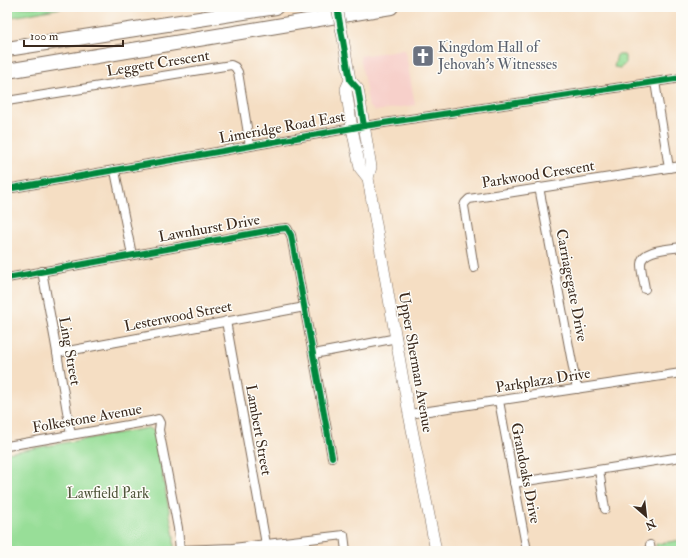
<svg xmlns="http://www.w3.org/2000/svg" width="688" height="558" font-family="'IM FELL Double Pica',serif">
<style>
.built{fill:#f7d0ca}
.green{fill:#98de98;stroke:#6a845b}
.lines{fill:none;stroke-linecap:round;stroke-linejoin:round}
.minor-casing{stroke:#7c6958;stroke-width:10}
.secondary-casing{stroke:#7c6958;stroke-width:12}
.motorway-casing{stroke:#7c6958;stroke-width:16}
.minor{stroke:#fff;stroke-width:8}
.secondary{stroke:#fff;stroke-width:11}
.motorway{stroke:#fff;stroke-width:14}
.secondary-bridge-casing{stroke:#7c6958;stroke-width:12;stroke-linecap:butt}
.secondary-bridge{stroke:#fff;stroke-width:11}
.cycleway-casing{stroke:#fdfcf7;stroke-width:8}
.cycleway{stroke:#00873e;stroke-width:6}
.labels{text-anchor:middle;stroke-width:3;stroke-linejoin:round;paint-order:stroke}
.worship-label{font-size:15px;fill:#5b616d;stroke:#fdfcf7;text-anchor:start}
.street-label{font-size:15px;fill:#3b2a1e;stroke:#fdfcf7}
.park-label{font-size:15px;fill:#52573c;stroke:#fdfcf7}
</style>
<rect width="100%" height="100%" fill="#fdfcf7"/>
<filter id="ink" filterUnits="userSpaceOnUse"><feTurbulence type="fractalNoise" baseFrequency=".025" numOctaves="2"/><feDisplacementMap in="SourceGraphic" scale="8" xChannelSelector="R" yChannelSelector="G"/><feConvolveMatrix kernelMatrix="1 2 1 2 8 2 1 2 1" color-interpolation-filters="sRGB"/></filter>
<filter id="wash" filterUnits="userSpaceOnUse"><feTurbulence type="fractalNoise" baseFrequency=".012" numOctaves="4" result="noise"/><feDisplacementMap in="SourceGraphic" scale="16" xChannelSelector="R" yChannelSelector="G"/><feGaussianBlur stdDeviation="0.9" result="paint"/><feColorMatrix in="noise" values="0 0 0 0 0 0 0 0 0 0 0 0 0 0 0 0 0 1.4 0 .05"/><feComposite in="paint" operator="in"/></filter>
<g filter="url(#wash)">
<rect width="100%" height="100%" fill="#f5dec3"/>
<path class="built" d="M 405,49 L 415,105 L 376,111 L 369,107 L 360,56 Z"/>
<g class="green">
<path d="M 7,7 L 67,7 L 7,18 Z"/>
<path d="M 617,55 L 624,55 L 625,56 L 625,64 L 620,68 L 614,67 Z"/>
<path d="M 148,428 L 153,430 L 155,434 L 174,537 L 174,551 L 7,551 L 7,453 Z"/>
<path d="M 681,540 L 681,551 L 657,551 L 656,544 Z"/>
</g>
</g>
<g filter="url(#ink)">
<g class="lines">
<g class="minor-casing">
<g id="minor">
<path d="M 655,82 L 669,168"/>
<path d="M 7,101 L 231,65 L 235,67 L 238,72 L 250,146"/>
<path d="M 115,171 L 132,255"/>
<path d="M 539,187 L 577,389"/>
<path d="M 7,189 L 364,126 L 681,78"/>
<path d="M 474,268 L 464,206 L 465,203 L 469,199 L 681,166"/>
<path d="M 42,271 L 55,341 L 71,435"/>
<path d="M 7,278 L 277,229 L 287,228 L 291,235 L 332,457"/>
<path d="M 645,289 C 644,281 641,272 641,264 C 641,249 670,249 681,247"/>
<path d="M 226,321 L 266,544"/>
<path d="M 57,353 L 305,307"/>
<path d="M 314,354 L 397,338"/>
<path d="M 499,401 L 527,551"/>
<path d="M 409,414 L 681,373"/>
<path d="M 7,446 L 151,421 L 158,419 L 160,423 L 159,430 L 178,528 L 180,551"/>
<path d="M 599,470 L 605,509"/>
<path d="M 514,483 L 681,457"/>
<path d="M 650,545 L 651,551"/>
<path d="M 180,550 L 233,548 L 344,535 L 346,551"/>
</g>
</g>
<g class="secondary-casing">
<g id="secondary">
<path d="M 343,38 L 350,80 L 358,89 L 371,167 L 368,178 L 409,414 L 436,551"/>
<path d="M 350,80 L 346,89 L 352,128 L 360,168 L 368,178"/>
</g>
</g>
<g class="motorway-casing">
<g id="motorway">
<path d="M 7,49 L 276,7"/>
<path d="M 7,71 L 391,7"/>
</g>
</g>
<use href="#minor" class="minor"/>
<use href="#secondary" class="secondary"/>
<use href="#motorway" class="motorway"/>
<g class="secondary-bridge-casing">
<path id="secondary-bridge" d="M 337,7 L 343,38"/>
</g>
<use href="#secondary-bridge" class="secondary-bridge"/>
<g class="cycleway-casing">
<g id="cycleway">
<path d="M 337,7 L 350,80 L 358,89 L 364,126"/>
<path d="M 7,189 L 364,126 L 681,78"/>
<path d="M 7,278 L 277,229 L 287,228 L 291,235 L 332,457"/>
</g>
</g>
<use href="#cycleway" class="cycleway"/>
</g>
</g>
<defs>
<g id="church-square" transform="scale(1.15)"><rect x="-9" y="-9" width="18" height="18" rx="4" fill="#6b7280" stroke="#fdfcf7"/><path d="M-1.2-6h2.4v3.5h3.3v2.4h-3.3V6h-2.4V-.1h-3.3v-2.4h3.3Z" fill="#fff"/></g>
</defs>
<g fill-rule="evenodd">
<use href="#church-square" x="423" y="56"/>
</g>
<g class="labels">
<g class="worship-label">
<text x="438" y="52">Kingdom Hall of<tspan x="438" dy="17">Jehovah's Witnesses</tspan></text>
</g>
<g class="street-label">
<text transform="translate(158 63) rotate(-9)" y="5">Leggett Crescent</text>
<text transform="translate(282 127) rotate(-10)" y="5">Limeridge Road East</text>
<text transform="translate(538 174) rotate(-9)" y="5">Parkwood Crescent</text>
<text transform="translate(209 228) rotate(-10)" y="5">Lawnhurst Drive</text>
<text transform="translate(572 285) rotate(79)" y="5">Carriagegate Drive</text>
<text transform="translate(178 316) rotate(-11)" y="5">Lesterwood Street</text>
<text transform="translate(70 351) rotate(80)" y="5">Ling Street</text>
<text transform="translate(416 362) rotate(80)" y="5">Upper Sherman Avenue</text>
<text transform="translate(543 380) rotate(-9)" y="5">Parkplaza Drive</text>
<text transform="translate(87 418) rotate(-10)" y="5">Folkestone Avenue</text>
<text transform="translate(259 430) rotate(80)" y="5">Lambert Street</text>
<text transform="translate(526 473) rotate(79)" y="5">Grandoaks Drive</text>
</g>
<g class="park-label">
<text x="108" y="498">Lawfield Park</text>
</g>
</g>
<rect width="688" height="558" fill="none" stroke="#fdfcf7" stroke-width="24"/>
<g transform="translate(646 516) rotate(152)" stroke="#fdfcf7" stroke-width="3" paint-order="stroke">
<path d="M0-3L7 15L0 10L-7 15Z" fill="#3b2a1e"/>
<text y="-6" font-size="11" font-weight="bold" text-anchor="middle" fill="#3b2a1e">N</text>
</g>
<path d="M24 40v6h99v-6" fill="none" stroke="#3b2a1e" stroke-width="2"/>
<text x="30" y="40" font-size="12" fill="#3b2a1e" stroke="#fdfcf7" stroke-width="3" paint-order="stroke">100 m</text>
</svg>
